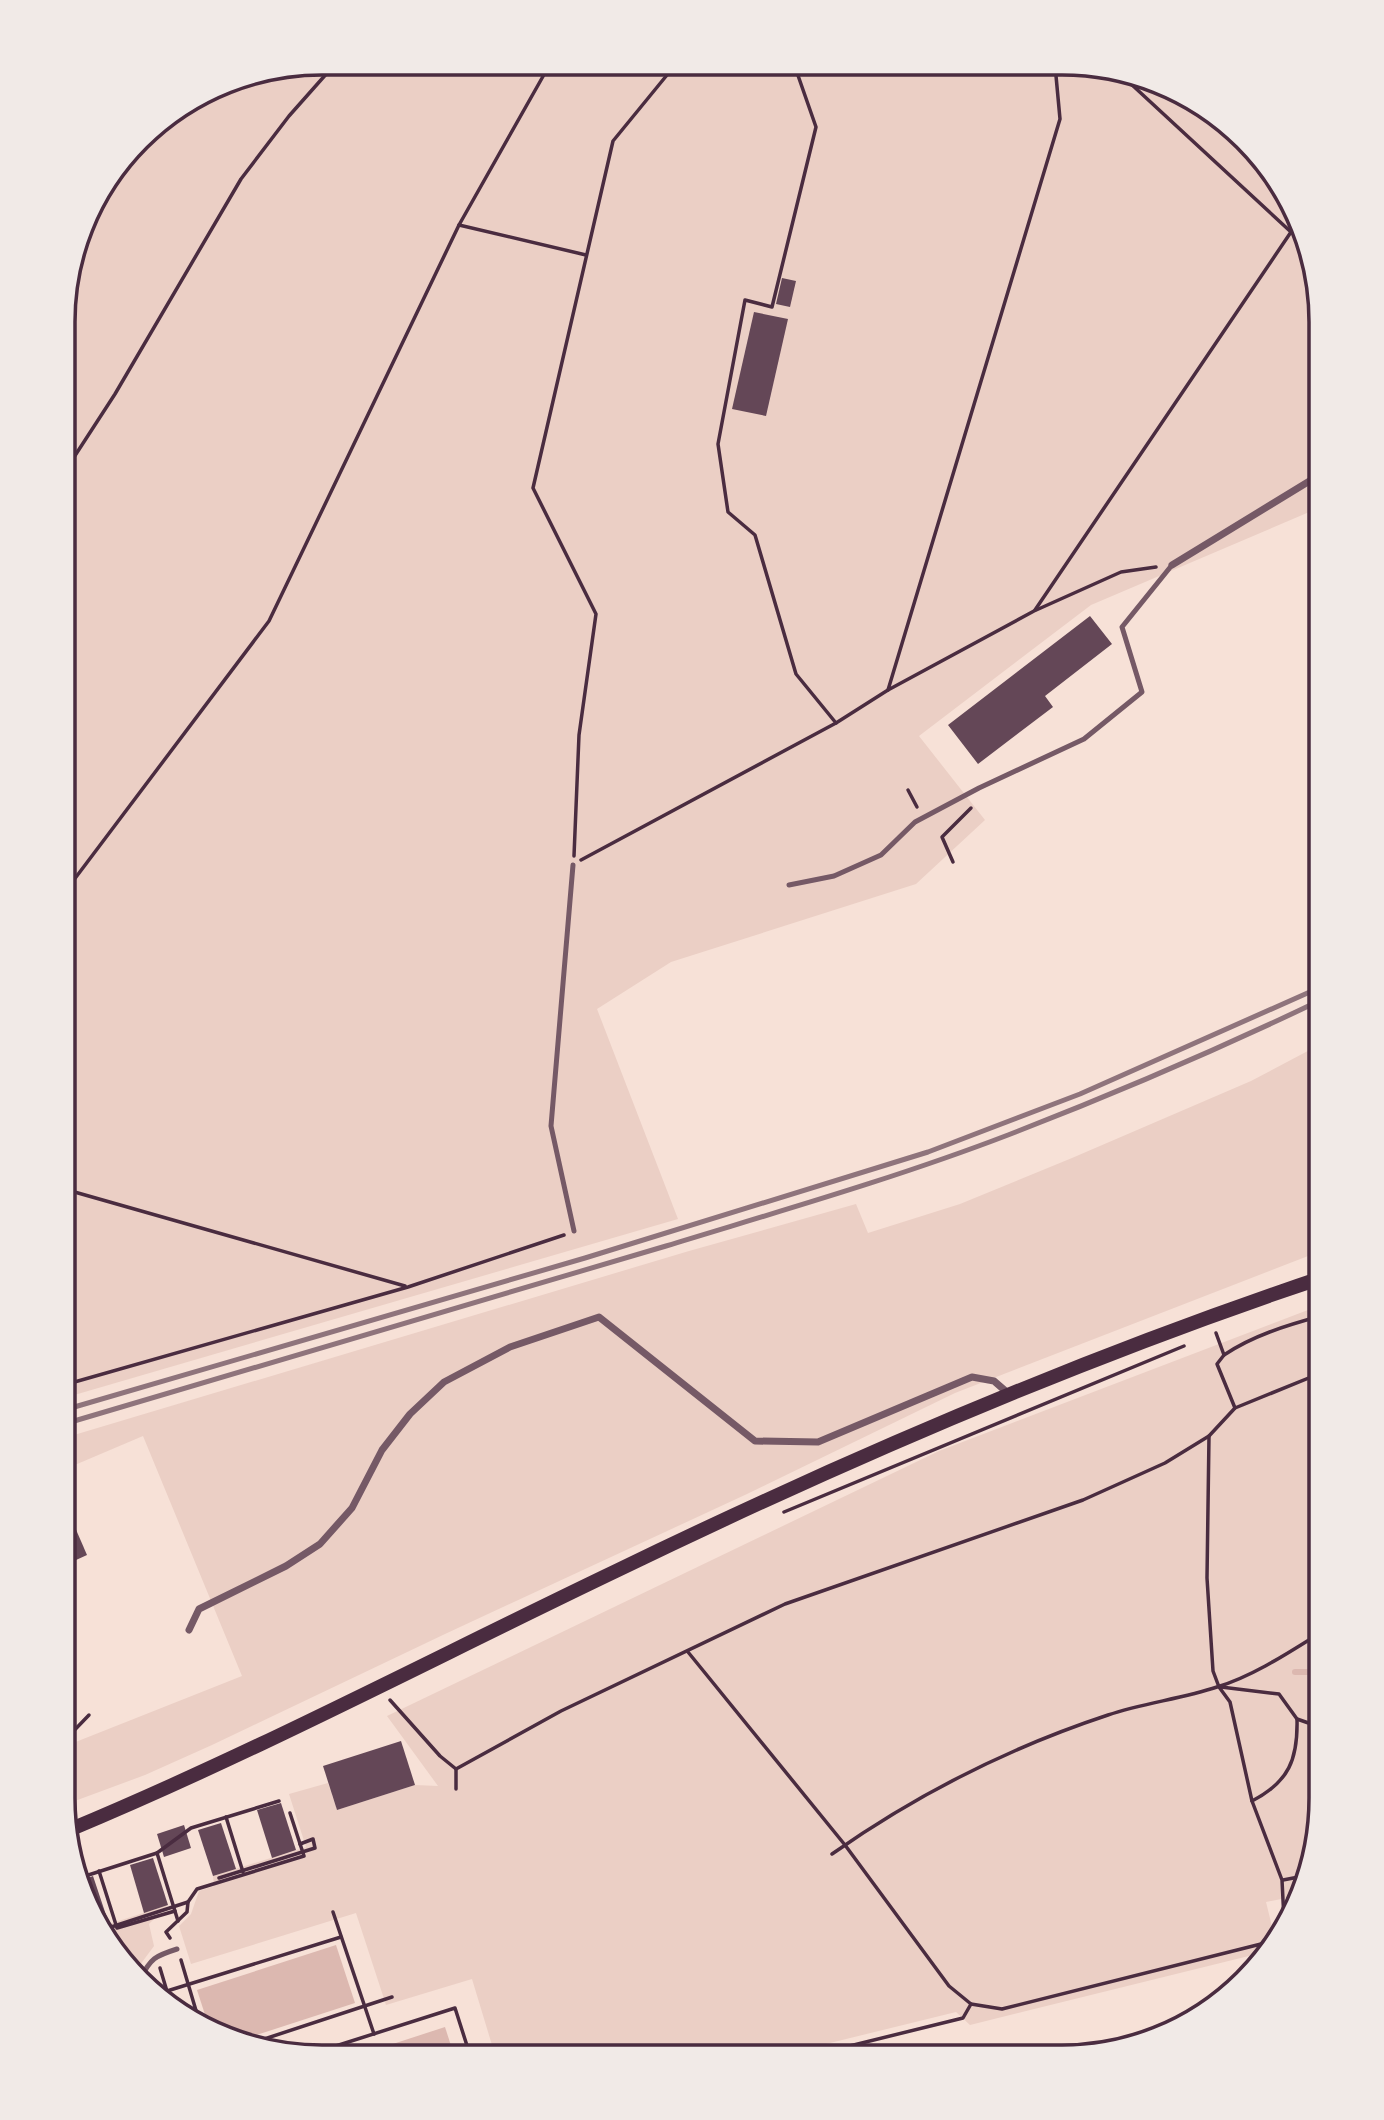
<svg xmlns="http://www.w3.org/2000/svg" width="1384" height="2120" font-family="'Source Sans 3',sans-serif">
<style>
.green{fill:#ebcfc5}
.water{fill:#dcb8b0}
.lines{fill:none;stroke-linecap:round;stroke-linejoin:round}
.stream{stroke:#dcb8b0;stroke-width:6}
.building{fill:#644757}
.path{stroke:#4a2c40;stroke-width:3.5}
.service{stroke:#755966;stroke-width:5}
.minor{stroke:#755966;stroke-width:7}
.secondary{stroke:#4a2c40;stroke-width:14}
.rail{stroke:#8f747c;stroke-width:5}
.rim{fill:none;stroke:#4a2c40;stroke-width:3.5}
</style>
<rect width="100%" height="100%" fill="#f7e1d7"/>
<g class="green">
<path d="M 322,63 L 1096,65 L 1162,83 L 1220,117 L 1301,222 L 1321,322 L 1321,507 L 1091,605 L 919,736 L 985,820 L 916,884 L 671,962 L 597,1009 L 678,1219 L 64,1398 L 65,289 L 90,207 L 151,128 L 223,83 Z"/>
<path d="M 1321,1044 L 1321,1251 L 955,1393 L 747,1494 L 445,1634 L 212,1745 L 145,1775 L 64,1805 L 63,1747 L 242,1676 L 143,1436 L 63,1470 L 64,1438 L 689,1251 L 856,1204 L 868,1233 L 960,1204 L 1072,1158 L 1251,1081 Z"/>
<path d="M 1321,1305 L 1320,1815 L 1307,1882 L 1301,1895 L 1266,1902 L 1276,1943 L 1269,1951 L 970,2025 L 956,2012 L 777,2056 L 495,2055 L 472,1979 L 386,2005 L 356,1913 L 191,1964 L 179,1926 L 191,1914 L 199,1891 L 214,1886 L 213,1876 L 306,1847 L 289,1794 L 328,1783 L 337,1810 L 415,1785 L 438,1786 L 387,1716 L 939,1451 Z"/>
<path d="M 168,1905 L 149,1924 L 154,1946 L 134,1973 L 117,1956 L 100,1927 Z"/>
</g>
<g class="water">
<path d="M 336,1945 L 355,2003 L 238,2041 L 223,2037 L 210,2030 L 197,1990 Z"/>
<path d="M 445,2027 L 454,2055 L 359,2055 Z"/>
</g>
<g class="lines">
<path class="stream" d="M 1295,1672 L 1320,1672"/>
</g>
<g class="building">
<path d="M 782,278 L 796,281 L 790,307 L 776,304 Z"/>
<path d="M 754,312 L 788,319 L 766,416 L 732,409 Z"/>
<path d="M 1090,616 L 1112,644 L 1045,696 L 1053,707 L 978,764 L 948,725 Z"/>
<path d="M 74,1525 L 87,1555 L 63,1566 L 63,1530 Z"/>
<path d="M 401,1741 L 415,1785 L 337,1810 L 323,1766 Z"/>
<path d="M 281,1803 L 296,1850 L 272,1858 L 257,1810 Z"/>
<path d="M 221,1823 L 236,1869 L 213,1876 L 198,1830 Z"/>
<path d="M 184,1825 L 191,1848 L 164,1857 L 157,1834 Z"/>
<path d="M 153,1858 L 168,1905 L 144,1913 L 130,1865 Z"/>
<path d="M 93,1876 L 109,1924 L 100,1927 L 83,1898 L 80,1881 Z"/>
</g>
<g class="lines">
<g class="path">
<path d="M 794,64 L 816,127 L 772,307 L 745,300 L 718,444 L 728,512 L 755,535 L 796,674 L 836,723 L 888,690 L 1034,611 L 1121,572 L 1156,567"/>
<path d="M 1119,72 L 1168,86"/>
<path d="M 459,225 L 586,255"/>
<path d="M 1291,232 L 1300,221"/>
<path d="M 65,471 L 115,394 L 241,179 L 289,116 L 336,63"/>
<path d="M 1035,610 L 1291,232 L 1117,71"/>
<path d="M 888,690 L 1060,119 L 1055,65"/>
<path d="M 908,790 L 917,807"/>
<path d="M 574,856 L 579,735 L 596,614 L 533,488 L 613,141 L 676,64"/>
<path d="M 581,860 L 836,723"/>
<path d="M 953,862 L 942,837 L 971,808"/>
<path d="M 64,893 L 269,621 L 459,225 L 550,64"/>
<path d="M 64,1189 L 405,1286"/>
<path d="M 1216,1333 L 1224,1355 L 1217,1364 L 1235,1408"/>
<path d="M 1224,1355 C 1252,1336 1287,1325 1321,1316"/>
<path d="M 64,1385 L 408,1287 L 564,1235"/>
<path d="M 1209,1436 L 1207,1578 L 1213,1671 L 1219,1687 L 1230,1702 L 1252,1801 L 1282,1880 L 1284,1920 L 1289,1919"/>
<path d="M 784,1512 L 1184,1346"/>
<path d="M 688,1652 L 845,1845 L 949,1986 L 971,2004"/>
<path d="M 1221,1687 L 1279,1694 L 1297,1719 L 1320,1727"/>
<path d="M 390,1700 L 440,1756 L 456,1769 L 561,1711 L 785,1604 L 1083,1500 L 1165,1463 L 1209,1436 L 1235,1408 L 1321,1373"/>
<path d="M 63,1742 L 89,1715"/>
<path d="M 456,1789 L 456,1769"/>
<path d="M 1252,1801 C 1289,1782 1298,1759 1297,1719"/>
<path d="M 226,1817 L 243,1872"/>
<path d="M 157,1853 L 178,1921"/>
<path d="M 832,1854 C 916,1795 1011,1747 1108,1715 C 1143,1703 1181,1699 1217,1687 C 1253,1676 1288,1653 1320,1633"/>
<path d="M 99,1871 L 117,1928 L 175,1911"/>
<path d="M 79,1878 L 157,1853 L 191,1828 L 279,1801"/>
<path d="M 219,1878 L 315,1848 L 313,1839 L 300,1844"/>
<path d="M 1283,1880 L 1309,1875"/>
<path d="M 333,1912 L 374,2034"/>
<path d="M 102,1930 L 188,1902"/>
<path d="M 170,1938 L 166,1932 L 187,1912 L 188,1902 L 197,1889 L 304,1856 L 290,1813"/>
<path d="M 181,1960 L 200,2024"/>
<path d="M 160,1968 L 172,2008"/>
<path d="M 167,1991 L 341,1937"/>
<path d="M 249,2044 L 392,1997"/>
<path d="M 313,2055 L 320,2051 L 455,2008 L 470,2055"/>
<path d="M 809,2056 L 963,2018 L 971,2004 L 1002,2009 L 1265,1943 L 1284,1920"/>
</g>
<g class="service">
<path d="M 573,865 L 551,1126 L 574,1231"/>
<path d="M 789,885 L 834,876 L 881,855 L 915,822 L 979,788 L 1084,739 L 1142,692 L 1122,627 L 1172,565"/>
<path d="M 140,1979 C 151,1958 155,1956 177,1949"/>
</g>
<g class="minor">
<path d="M 1172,565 L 1321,474"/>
<path d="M 189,1630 L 199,1609 L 286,1566 L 320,1544 L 352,1508 L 382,1450 L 410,1414 L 444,1382 L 510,1347 L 599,1317 L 755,1441 L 818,1442 L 972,1377 L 994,1381 L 1009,1394"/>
</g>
<path class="secondary" d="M 69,1830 C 256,1752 434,1658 616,1571 C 845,1460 1079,1359 1321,1278"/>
<g class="rail">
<path d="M 64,1410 L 585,1258 L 928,1152 L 1080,1094 L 1321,987"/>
<path d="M 64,1424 C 264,1365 465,1307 666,1246 C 780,1211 896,1178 1008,1135 C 1114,1094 1219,1049 1321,1000"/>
</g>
</g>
<path d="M0 0H1384V2120H0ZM322 75H1062A247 247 0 0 1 1309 322V1798A247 247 0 0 1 1062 2045H322A247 247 0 0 1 75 1798V322A247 247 0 0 1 322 75Z" fill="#f1eae7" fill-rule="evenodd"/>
<path class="rim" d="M322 75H1062A247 247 0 0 1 1309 322V1798A247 247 0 0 1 1062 2045H322A247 247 0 0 1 75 1798V322A247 247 0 0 1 322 75Z"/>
</svg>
